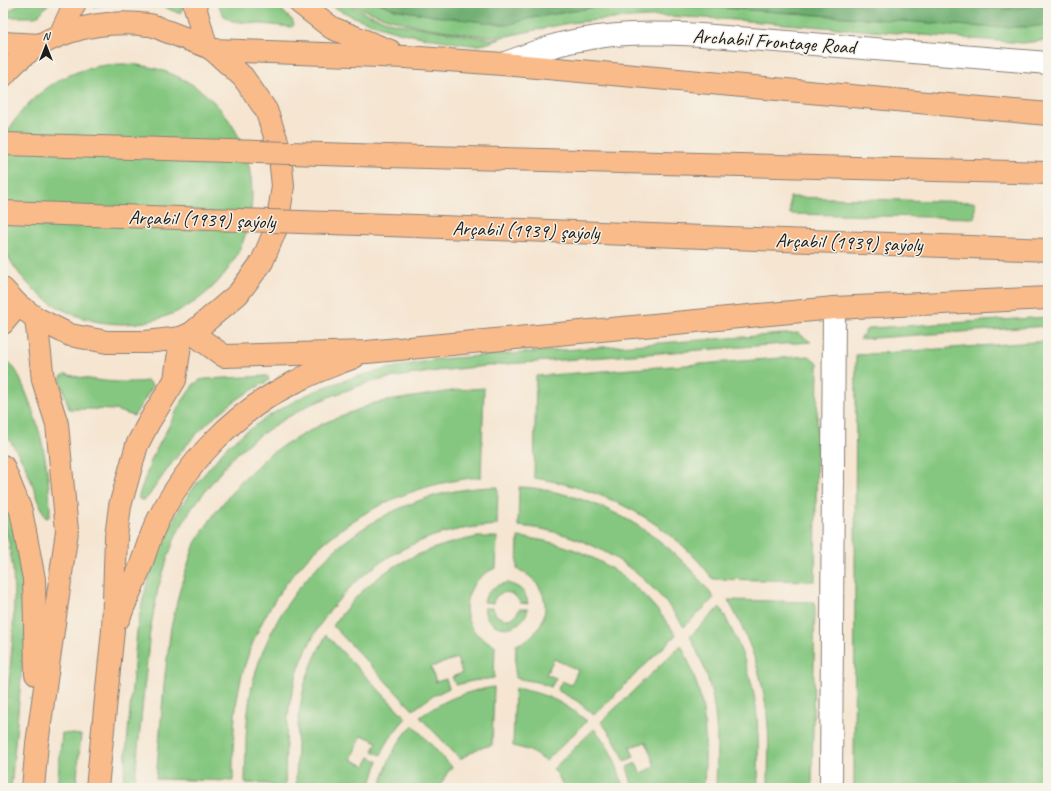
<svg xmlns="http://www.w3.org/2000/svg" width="1051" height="791" font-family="Caveat,sans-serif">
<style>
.green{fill:#85c780;stroke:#50724e}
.forest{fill:#6cac6e;stroke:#446445}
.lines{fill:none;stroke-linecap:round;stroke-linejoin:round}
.minor-casing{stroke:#888076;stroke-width:24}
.primary-casing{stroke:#888076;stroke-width:24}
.minor{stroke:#fff;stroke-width:22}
.primary{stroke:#fabb8b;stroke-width:22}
.primary-bridge-casing{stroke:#888076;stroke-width:24;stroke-linecap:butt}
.primary-bridge{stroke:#fabb8b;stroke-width:22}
.labels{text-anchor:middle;stroke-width:3;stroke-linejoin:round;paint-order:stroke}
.street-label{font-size:20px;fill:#1c1c1c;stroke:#f7f3e8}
</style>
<rect width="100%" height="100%" fill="#f7f3e8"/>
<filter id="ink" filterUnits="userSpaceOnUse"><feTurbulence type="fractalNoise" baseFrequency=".025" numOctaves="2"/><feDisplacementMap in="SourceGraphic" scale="8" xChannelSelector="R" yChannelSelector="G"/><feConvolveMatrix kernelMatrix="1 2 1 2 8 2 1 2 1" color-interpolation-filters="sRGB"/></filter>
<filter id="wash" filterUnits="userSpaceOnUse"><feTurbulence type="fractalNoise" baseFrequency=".012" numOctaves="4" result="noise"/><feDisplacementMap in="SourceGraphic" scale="16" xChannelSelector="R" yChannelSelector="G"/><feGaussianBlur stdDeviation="0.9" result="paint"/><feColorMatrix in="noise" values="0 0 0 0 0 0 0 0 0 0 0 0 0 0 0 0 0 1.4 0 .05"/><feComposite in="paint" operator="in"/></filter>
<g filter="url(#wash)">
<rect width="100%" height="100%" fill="#f5e5d1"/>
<g class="green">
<path d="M 22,3 L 49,3 L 38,16 L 34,17 L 8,17 L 4,15 L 5,13 Z"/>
<path d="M 92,3 L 180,3 L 182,8 L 181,12 L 178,13 L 164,7 L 132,4 L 110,4 L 95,6 L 93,6 Z"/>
<path d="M 217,3 L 274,3 L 292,20 L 294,25 L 291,27 L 232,21 L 224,16 Z"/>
<path d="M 327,3 L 346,3 L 365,13 L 392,23 L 491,39 L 500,39 C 494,41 487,44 480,45 C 469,46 457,43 446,41 C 405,35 363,25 327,3 Z"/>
<path d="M 349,3 L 1048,3 L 1048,40 L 1023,43 L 723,19 L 665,16 L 599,20 L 569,23 L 502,37 C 486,37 471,34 456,32 C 419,27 383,20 349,3 Z"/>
<circle cx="122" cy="194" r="130"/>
<path d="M 790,197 L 975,202 L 975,218 L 790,214 Z"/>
<path d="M 1048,317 L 1048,326 L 860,339 L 866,330 L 872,328 Z"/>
<path d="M 798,333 L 811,342 L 507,364 L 437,371 L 389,378 L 364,384 L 329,397 L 307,406 L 278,423 L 250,442 L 231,459 L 209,486 L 192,508 L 176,535 L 168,557 L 158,589 L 150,631 L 134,788 L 123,788 L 137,631 C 146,569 170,512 212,465 C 218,458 223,450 230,444 C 246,431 264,419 282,408 C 290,404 298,399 306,395 C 348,376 393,367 438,359 Z"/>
<path d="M 1048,341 L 1048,788 L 854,788 L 856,355 Z"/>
<path d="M 809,356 L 818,363 L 815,581 L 713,579 C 671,522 603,488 534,478 L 536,376 Z"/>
<path d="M 3,361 C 16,364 19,377 24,388 C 42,431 50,470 50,516 L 47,518 L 45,517 L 25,465 L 3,429 Z"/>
<path d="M 65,374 C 93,381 120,384 148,381 L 153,386 L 134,416 L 115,410 L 91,409 L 69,409 L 60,378 Z"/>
<path d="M 267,376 L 269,378 L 268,381 C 252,390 236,399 222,411 C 192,434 169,466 148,497 L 145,500 L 141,500 L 139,499 L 139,495 L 152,458 L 181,403 L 194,384 L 200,380 L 206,379 Z"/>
<path d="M 484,388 L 481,477 C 367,487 272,563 242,675 C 233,709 233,745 233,781 L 156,779 L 165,675 L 171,627 L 181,585 L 195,543 L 215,513 L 241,481 L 269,455 L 284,445 L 324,423 L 375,403 L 458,390 Z"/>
<path d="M 498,487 L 497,525 C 472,527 447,530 423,540 C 362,563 312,618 295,681 C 285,715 286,751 285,786 L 276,788 L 269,784 L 245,783 C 246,748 245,712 254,678 C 283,570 385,487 498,487 Z"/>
<path d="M 519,487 C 535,487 552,491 567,495 C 629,512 677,547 714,598 L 684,627 C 647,569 587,531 518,526 Z"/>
<path d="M 3,491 L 7,499 L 24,569 L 25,636 L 11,788 L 3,788 L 3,748 L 13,635 L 14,599 L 13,570 L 9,543 L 3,521 Z"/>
<path d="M 478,537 L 497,537 L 496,568 C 465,579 454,619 483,639 C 487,642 491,643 495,645 L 494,678 L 472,681 L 456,685 L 452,677 L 462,673 L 457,658 L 431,667 L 436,682 L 446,679 L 449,688 L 431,697 L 413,710 L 333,626 C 370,572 415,549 478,537 Z"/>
<path d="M 518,537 C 587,543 638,578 676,635 L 594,715 L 577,701 L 557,690 L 562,681 L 571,685 L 578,670 L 554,659 L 546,674 L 556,678 L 551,687 L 537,682 L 515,678 L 516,645 C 554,630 555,585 517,569 Z"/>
<path d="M 507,583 C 519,586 526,591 528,604 L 520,603 C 515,590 497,588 493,603 L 484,602 C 487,590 495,585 507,583 Z"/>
<path d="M 728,600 L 815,602 L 812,788 L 768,788 C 768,764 770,739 767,715 C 762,672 749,638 728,600 Z"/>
<path d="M 720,607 C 739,642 754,678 757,717 C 759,741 758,764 758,788 L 716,788 C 717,754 719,720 710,687 C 706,669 698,653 690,636 Z"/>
<path d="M 484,608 L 493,608 L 496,615 C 505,621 515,621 519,609 L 528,609 C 522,634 487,634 484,608 Z"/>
<path d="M 326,635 L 406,718 C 396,729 387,741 381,755 L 373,751 L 377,742 L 362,735 L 351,759 L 365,766 L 370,757 L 378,761 L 370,788 L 301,788 L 296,786 C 297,751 296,717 305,683 C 310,666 318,651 326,635 Z"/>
<path d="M 681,645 C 692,668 701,692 704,718 C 706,741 705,765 704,788 L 633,788 L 627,767 L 636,763 L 640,773 L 655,767 L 646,742 L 630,747 L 634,757 L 625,761 C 619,747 611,734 601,722 Z"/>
<path d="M 494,687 L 492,745 L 477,749 L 460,759 L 420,717 C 446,699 463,692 494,687 Z"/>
<path d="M 515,688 C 547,694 561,701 587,721 L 546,761 L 528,750 L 513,746 Z"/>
<path d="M 413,725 L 452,767 L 447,773 L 439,788 L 380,788 C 386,764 395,743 413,725 Z"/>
<path d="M 594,729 C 610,746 618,766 623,788 L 564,788 L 558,775 L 553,769 Z"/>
<path d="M 62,733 L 81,735 L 76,788 L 57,788 Z"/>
</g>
<path class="forest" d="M 379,3 L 923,3 L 1003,9 L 1048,5 L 1048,25 L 1028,27 L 983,27 L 721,8 L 666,5 L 628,5 L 596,7 L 560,13 L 527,19 L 508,25 L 434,16 L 394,9 Z"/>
</g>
<g filter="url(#ink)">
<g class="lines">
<g class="minor-casing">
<g id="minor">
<path d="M 503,64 C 530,54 556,43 585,39 C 623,32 662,33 701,35 L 1048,63"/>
<path d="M 831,788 L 834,308"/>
</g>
</g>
<g class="primary-casing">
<g id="primary">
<path d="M 194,3 L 206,46"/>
<path d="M 300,3 L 332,28 L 390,51"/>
<path d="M 60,35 L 75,3"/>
<path d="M 3,43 L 40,45"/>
<path d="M 213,50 L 406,57 L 503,64 L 1048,114"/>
<path d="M 3,76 C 37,34 96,18 149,25 C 154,25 160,29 166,31 C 179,36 192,41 206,46 L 213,50 L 243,77 L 266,110 L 279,147 L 283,186 L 277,226 L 262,262 L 238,294 L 192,333 L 181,338 L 146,342 L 107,342 L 70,335 L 36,318 L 18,305 L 3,289"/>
<path d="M 387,156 L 1048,173"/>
<path d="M 388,225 L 1048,250"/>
<path d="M 3,323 L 18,305"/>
<path d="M 192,333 L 224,356 L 367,352 L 834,308 L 1048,298"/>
<path d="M 3,466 L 21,511 L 34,579 L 36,674"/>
<path d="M 119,618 C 126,600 134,583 141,565 C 146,551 150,536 157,522 C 187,462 234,412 295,382 C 313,372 334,365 354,357"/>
<path d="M 33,788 L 37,744 L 67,531 L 57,424 L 43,380 L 36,318"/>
<path d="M 97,788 L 113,630 L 116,537 L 120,506 L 137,445 L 149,422 L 175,380 L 181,338"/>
</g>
</g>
<use href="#minor" class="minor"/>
<use href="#primary" class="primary"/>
<g class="primary-bridge-casing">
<g id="primary-bridge">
<path d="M 3,144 L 387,156"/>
<path d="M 3,212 L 388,225"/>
</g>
</g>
<use href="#primary-bridge" class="primary-bridge"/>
</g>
</g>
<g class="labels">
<g class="street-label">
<text transform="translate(774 41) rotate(4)" y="7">Archabil Frontage Road</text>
<text transform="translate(202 219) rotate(2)" y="7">Arçabil (1939) şaýoly</text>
<text transform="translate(526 230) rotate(2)" y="7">Arçabil (1939) şaýoly</text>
<text transform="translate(849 242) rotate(2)" y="7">Arçabil (1939) şaýoly</text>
</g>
</g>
<rect width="1051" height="791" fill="none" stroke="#f7f3e8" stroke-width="16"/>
<g transform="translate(46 46)" stroke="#f7f3e8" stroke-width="3" paint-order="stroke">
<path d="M0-3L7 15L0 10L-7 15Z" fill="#1c1c1c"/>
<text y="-6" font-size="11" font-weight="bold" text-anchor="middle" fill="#1c1c1c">N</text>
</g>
</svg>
